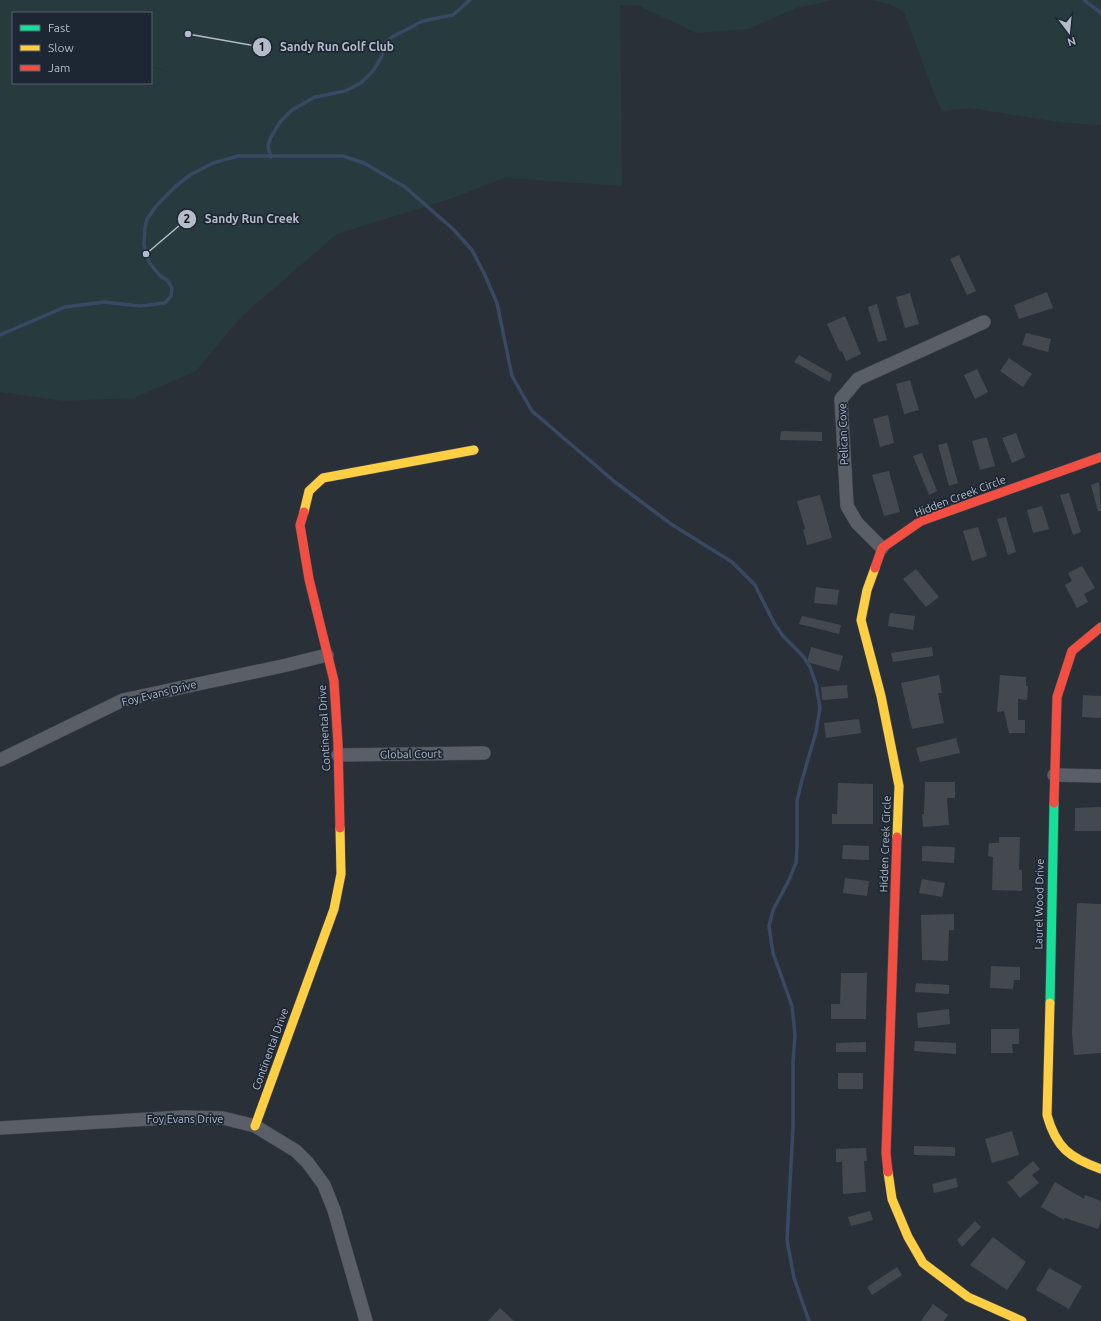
<svg xmlns="http://www.w3.org/2000/svg" width="1101" height="1321" font-family="Ubuntu,sans-serif">
<style>
.green{fill:#273a3e;fill-rule:evenodd}
.lines{fill:none;stroke-linecap:round;stroke-linejoin:round}
.stream{stroke:#384963;stroke-width:3.5}
.building{fill:#444950}
.street-casing{stroke:#484c53;stroke-width:14}
.fast-casing{stroke:#484c53;stroke-width:10}
.slow-casing{stroke:#484c53;stroke-width:10}
.jam-casing{stroke:#484c53;stroke-width:10}
.street{stroke:#5a5e66;stroke-width:13}
.fast{stroke:#16e098;stroke-width:9}
.slow{stroke:#ffcf43;stroke-width:9}
.jam{stroke:#f24e42;stroke-width:9}
.labels{text-anchor:middle;stroke-width:3.5;stroke-linejoin:round;paint-order:stroke}
.street-label{font-size:11px;fill:#b4bcc9;stroke:#1d2633}
.leader{fill:none;stroke:#b4bcc9;stroke-width:1.5}
.callout-dot{fill:#b4bcc9;stroke:#1d2633;stroke-width:1.5}
.mark-label{font-size:12px;text-anchor:middle;font-weight:bold;fill:#111}
.callout-label{font-size:12px;text-anchor:middle;font-weight:bold;fill:#b4bcc9;stroke:#1d2633;stroke-width:3.5;stroke-linejoin:round;paint-order:stroke}
</style>
<rect width="100%" height="100%" fill="#2a3038"/>
<g class="green">
<path d="M 0,0 L 834,0 L 796,8 L 749,29 L 697,33 L 637,5 L 620,5 L 622,186 L 504,178 L 453,198 L 337,234 L 242,316 L 196,371 L 134,398 L 64,401 L 0,392 ZM 13,13 L 151,13 L 151,66 L 173,74 L 151,67 L 151,83 L 13,83 Z"/>
<path d="M 872,0 L 1101,0 L 1101,125 L 1064,123 L 970,108 L 942,111 C 927,79 917,45 904,12 L 889,4 Z"/>
</g>
<g class="lines">
<g class="stream">
<path d="M 1084,0 L 1101,13"/>
<path d="M 271,157 L 268,146 L 271,137 L 280,122 L 292,110 L 315,97 L 345,91 L 361,83 L 373,71 L 382,56 L 385,43 L 392,37 L 423,21 L 453,15 L 470,0"/>
<path d="M 0,335 L 65,307 L 104,302 L 140,306 L 165,303 L 171,296 L 172,288 L 167,280 L 160,276 L 149,262 L 144,245 L 145,228 L 147,219 L 157,205 L 176,186 L 190,175 L 213,163 L 238,156 L 343,156 L 364,163 L 405,187 L 453,229 L 472,250 L 484,273 L 497,303 L 512,376 L 532,411 L 615,482 L 671,524 L 732,562 L 755,585 L 774,623 L 783,636 L 803,656 L 810,667 L 816,684 L 820,708 L 816,732 L 802,780 L 797,801 L 797,846 L 796,863 L 788,882 L 773,910 L 769,926 L 773,953 L 792,1006 L 795,1035 L 793,1062 L 793,1127 L 787,1240 L 794,1278 L 809,1321"/>
</g>
</g>
<g class="building">
<path d="M 959,255 L 976,291 L 967,295 L 950,259 Z"/>
<path d="M 1047,292 L 1053,308 L 1019,319 L 1014,305 Z"/>
<path d="M 910,293 L 919,324 L 905,328 L 896,297 Z"/>
<path d="M 877,304 L 887,340 L 878,342 L 868,307 Z"/>
<path d="M 845,316 L 861,354 L 846,361 L 842,351 L 840,352 L 827,324 Z"/>
<path d="M 1026,333 L 1051,339 L 1048,352 L 1022,345 Z"/>
<path d="M 799,355 L 832,374 L 830,382 L 794,362 Z"/>
<path d="M 1009,358 L 1032,374 L 1023,387 L 1000,371 Z"/>
<path d="M 977,369 L 988,392 L 975,399 L 964,375 Z"/>
<path d="M 910,380 L 919,410 L 904,414 L 896,384 Z"/>
<path d="M 888,415 L 894,443 L 880,447 L 873,419 Z"/>
<path d="M 781,431 L 822,432 L 822,441 L 780,440 Z"/>
<path d="M 1016,433 L 1025,457 L 1012,463 L 1002,438 Z"/>
<path d="M 983,438 L 987,438 L 995,466 L 980,470 L 972,441 Z"/>
<path d="M 947,443 L 958,483 L 949,486 L 938,445 Z"/>
<path d="M 922,453 L 937,491 L 929,495 L 913,456 Z"/>
<path d="M 889,471 L 900,512 L 884,516 L 872,475 Z"/>
<path d="M 1099,482 L 1101,511 L 1098,511 L 1091,485 Z"/>
<path d="M 1069,493 L 1081,532 L 1073,535 L 1060,495 Z"/>
<path d="M 820,495 L 832,538 L 807,545 L 803,530 L 805,529 L 797,501 Z"/>
<path d="M 1042,506 L 1049,529 L 1033,533 L 1027,510 Z"/>
<path d="M 1006,517 L 1016,552 L 1008,555 L 997,519 Z"/>
<path d="M 978,527 L 987,556 L 972,561 L 963,531 Z"/>
<path d="M 1082,566 L 1095,588 L 1084,594 L 1088,602 L 1077,608 L 1065,585 L 1072,581 L 1068,573 Z"/>
<path d="M 916,569 L 939,597 L 926,607 L 903,579 Z"/>
<path d="M 816,587 L 839,590 L 837,605 L 814,603 Z"/>
<path d="M 890,613 L 915,616 L 913,630 L 888,626 Z"/>
<path d="M 802,616 L 841,625 L 839,634 L 799,624 Z"/>
<path d="M 811,647 L 843,656 L 839,671 L 807,662 Z"/>
<path d="M 932,647 L 933,656 L 893,662 L 891,653 Z"/>
<path d="M 939,675 L 942,693 L 938,693 L 944,723 L 912,729 L 901,683 Z"/>
<path d="M 1000,675 L 1026,677 L 1026,686 L 1028,686 L 1027,700 L 1018,699 L 1018,720 L 1025,720 L 1025,733 L 1009,733 L 1004,711 L 997,712 Z"/>
<path d="M 847,685 L 848,698 L 822,700 L 821,687 Z"/>
<path d="M 1083,695 L 1101,696 L 1101,718 L 1082,717 Z"/>
<path d="M 859,719 L 861,733 L 826,738 L 824,723 Z"/>
<path d="M 956,738 L 960,753 L 920,762 L 916,748 Z"/>
<path d="M 925,782 L 955,782 L 955,798 L 947,798 L 949,825 L 923,827 L 922,814 L 924,814 Z"/>
<path d="M 838,783 L 873,784 L 873,824 L 832,824 L 832,814 L 837,814 Z"/>
<path d="M 1101,807 L 1101,831 L 1075,831 L 1075,808 Z"/>
<path d="M 999,837 L 1020,837 L 1019,870 L 1022,870 L 1022,891 L 992,890 L 993,857 L 988,856 L 989,843 L 999,843 Z"/>
<path d="M 843,845 L 869,846 L 869,860 L 842,859 Z"/>
<path d="M 922,846 L 955,847 L 954,863 L 922,861 Z"/>
<path d="M 845,878 L 869,881 L 867,896 L 843,893 Z"/>
<path d="M 922,879 L 945,883 L 942,897 L 919,893 Z"/>
<path d="M 1077,903 L 1101,904 L 1101,1053 L 1074,1055 L 1072,1033 Z"/>
<path d="M 954,914 L 954,930 L 949,930 L 948,961 L 922,960 L 921,915 Z"/>
<path d="M 991,966 L 1020,967 L 1020,980 L 1014,980 L 1013,989 L 990,988 Z"/>
<path d="M 841,973 L 867,973 L 866,1019 L 831,1019 L 831,1004 L 840,1004 Z"/>
<path d="M 916,983 L 949,985 L 949,994 L 915,992 Z"/>
<path d="M 949,1009 L 950,1024 L 918,1028 L 917,1013 Z"/>
<path d="M 991,1029 L 1019,1029 L 1019,1044 L 1012,1044 L 1013,1053 L 991,1053 Z"/>
<path d="M 915,1041 L 956,1043 L 956,1054 L 914,1051 Z"/>
<path d="M 866,1042 L 866,1052 L 836,1052 L 836,1043 Z"/>
<rect x="838" y="1073" width="25" height="16"/>
<path d="M 1012,1131 L 1019,1155 L 992,1163 L 985,1139 Z"/>
<path d="M 914,1146 L 955,1147 L 955,1156 L 914,1155 Z"/>
<path d="M 866,1148 L 867,1161 L 864,1161 L 866,1192 L 843,1194 L 842,1162 L 836,1162 L 836,1149 Z"/>
<path d="M 1033,1161 L 1040,1169 L 1032,1175 L 1039,1183 L 1020,1198 L 1007,1182 L 1015,1178 L 1014,1177 Z"/>
<path d="M 956,1178 L 958,1187 L 934,1193 L 932,1184 Z"/>
<path d="M 1055,1182 L 1084,1199 L 1085,1195 L 1101,1201 L 1101,1220 L 1098,1229 L 1065,1218 L 1064,1220 L 1041,1207 Z"/>
<path d="M 870,1211 L 873,1220 L 851,1226 L 848,1217 Z"/>
<path d="M 975,1221 L 981,1227 L 962,1247 L 957,1240 Z"/>
<path d="M 993,1237 L 1026,1262 L 1007,1290 L 970,1265 Z"/>
<path d="M 897,1267 L 902,1275 L 872,1295 L 867,1287 Z"/>
<path d="M 1049,1268 L 1082,1286 L 1069,1309 L 1036,1290 Z"/>
<path d="M 933,1304 L 948,1315 L 944,1321 L 921,1321 Z"/>
<path d="M 500,1308 L 514,1321 L 488,1321 Z"/>
</g>
<g class="lines">
<g class="street-casing">
<g id="street">
<path d="M 882,548 L 857,523 L 847,506 L 841,399 L 858,379 L 984,322"/>
<path d="M 338,755 L 484,753"/>
<path d="M 0,760 L 123,700 L 287,665 L 327,655"/>
<path d="M 1054,775 L 1101,776"/>
<path d="M 0,1128 L 183,1117 L 223,1118 L 255,1126 L 296,1151 L 308,1163 L 324,1185 L 334,1210 L 366,1321"/>
</g>
</g>
<g class="fast-casing">
<path id="fast" d="M 1050,1003 L 1054,803"/>
</g>
<g class="slow-casing">
<g id="slow">
<path d="M 304,512 L 309,491 L 323,478 L 474,450"/>
<path d="M 875,568 L 867,590 L 861,620 L 881,696 L 899,786 L 897,837"/>
<path d="M 1050,1003 L 1047,1115 C 1056,1148 1070,1158 1101,1169"/>
<path d="M 255,1126 L 334,909 L 341,874 L 340,828"/>
<path d="M 888,1172 L 892,1199 L 908,1237 L 923,1263 L 968,1297 L 1022,1321"/>
</g>
</g>
<g class="jam-casing">
<g id="jam">
<path d="M 304,512 L 300,525 L 309,579 L 334,681 L 338,744 L 340,828"/>
<path d="M 875,568 L 882,548 L 921,521 L 1101,457"/>
<path d="M 1054,803 L 1057,697 L 1072,651 L 1101,627"/>
<path d="M 888,1172 L 886,1153 L 897,837"/>
</g>
</g>
<use href="#street" class="street"/>
<use href="#fast" class="fast"/>
<use href="#slow" class="slow"/>
<use href="#jam" class="jam"/>
</g>
<g class="labels">
<g class="street-label">
<text transform="translate(843 434) rotate(-92)" y="4">Pelican Cove</text>
<text transform="translate(960 496) rotate(-21)" y="4">Hidden Creek Circle</text>
<text transform="translate(159 693) rotate(-14)" y="4">Foy Evans Drive</text>
<text transform="translate(324 728) rotate(-93)" y="4">Continental Drive</text>
<text transform="translate(411 754) rotate(-1)" y="4">Global Court</text>
<text transform="translate(885 844) rotate(-88)" y="4">Hidden Creek Circle</text>
<text transform="translate(1039 904) rotate(-89)" y="4">Laurel Wood Drive</text>
<text transform="translate(270 1049) rotate(-70)" y="4">Continental Drive</text>
<text x="185" y="1123">Foy Evans Drive</text>
</g>
</g>
<path class="leader" d="M188 34L262 47M146 254L187 219"/>
<g class="callout-dot">
<circle cx="188" cy="34" r="4"/>
<circle cx="146" cy="254" r="4"/>
<circle cx="262" cy="47" r="10"/>
<circle cx="187" cy="219" r="10"/>
</g>
<g class="mark-label">
<text x="262" y="51">1</text>
<text x="187" y="223">2</text>
</g>
<g class="callout-label">
<text x="337" y="51">Sandy Run Golf Club</text>
<text x="252" y="223">Sandy Run Creek</text>
</g>
<rect x="12" y="12" width="140" height="72" fill="#1d2633" stroke="#59626f"/>
<rect x="20" y="25" width="20" height="6" fill="#16e098" stroke="#59626f"/>
<text x="48" y="32" font-size="12" fill="#b4bcc9">Fast</text>
<rect x="20" y="45" width="20" height="6" fill="#ffcf43" stroke="#59626f"/>
<text x="48" y="52" font-size="12" fill="#b4bcc9">Slow</text>
<rect x="20" y="65" width="20" height="6" fill="#f24e42" stroke="#59626f"/>
<text x="48" y="72" font-size="12" fill="#b4bcc9">Jam</text>
<g transform="translate(1069 32) rotate(164)" stroke="#1d2633" stroke-width="3" paint-order="stroke">
<path d="M0-3L7 15L0 10L-7 15Z" fill="#b4bcc9"/>
<text y="-6" font-size="11" font-weight="bold" text-anchor="middle" fill="#b4bcc9">N</text>
</g>
</svg>
